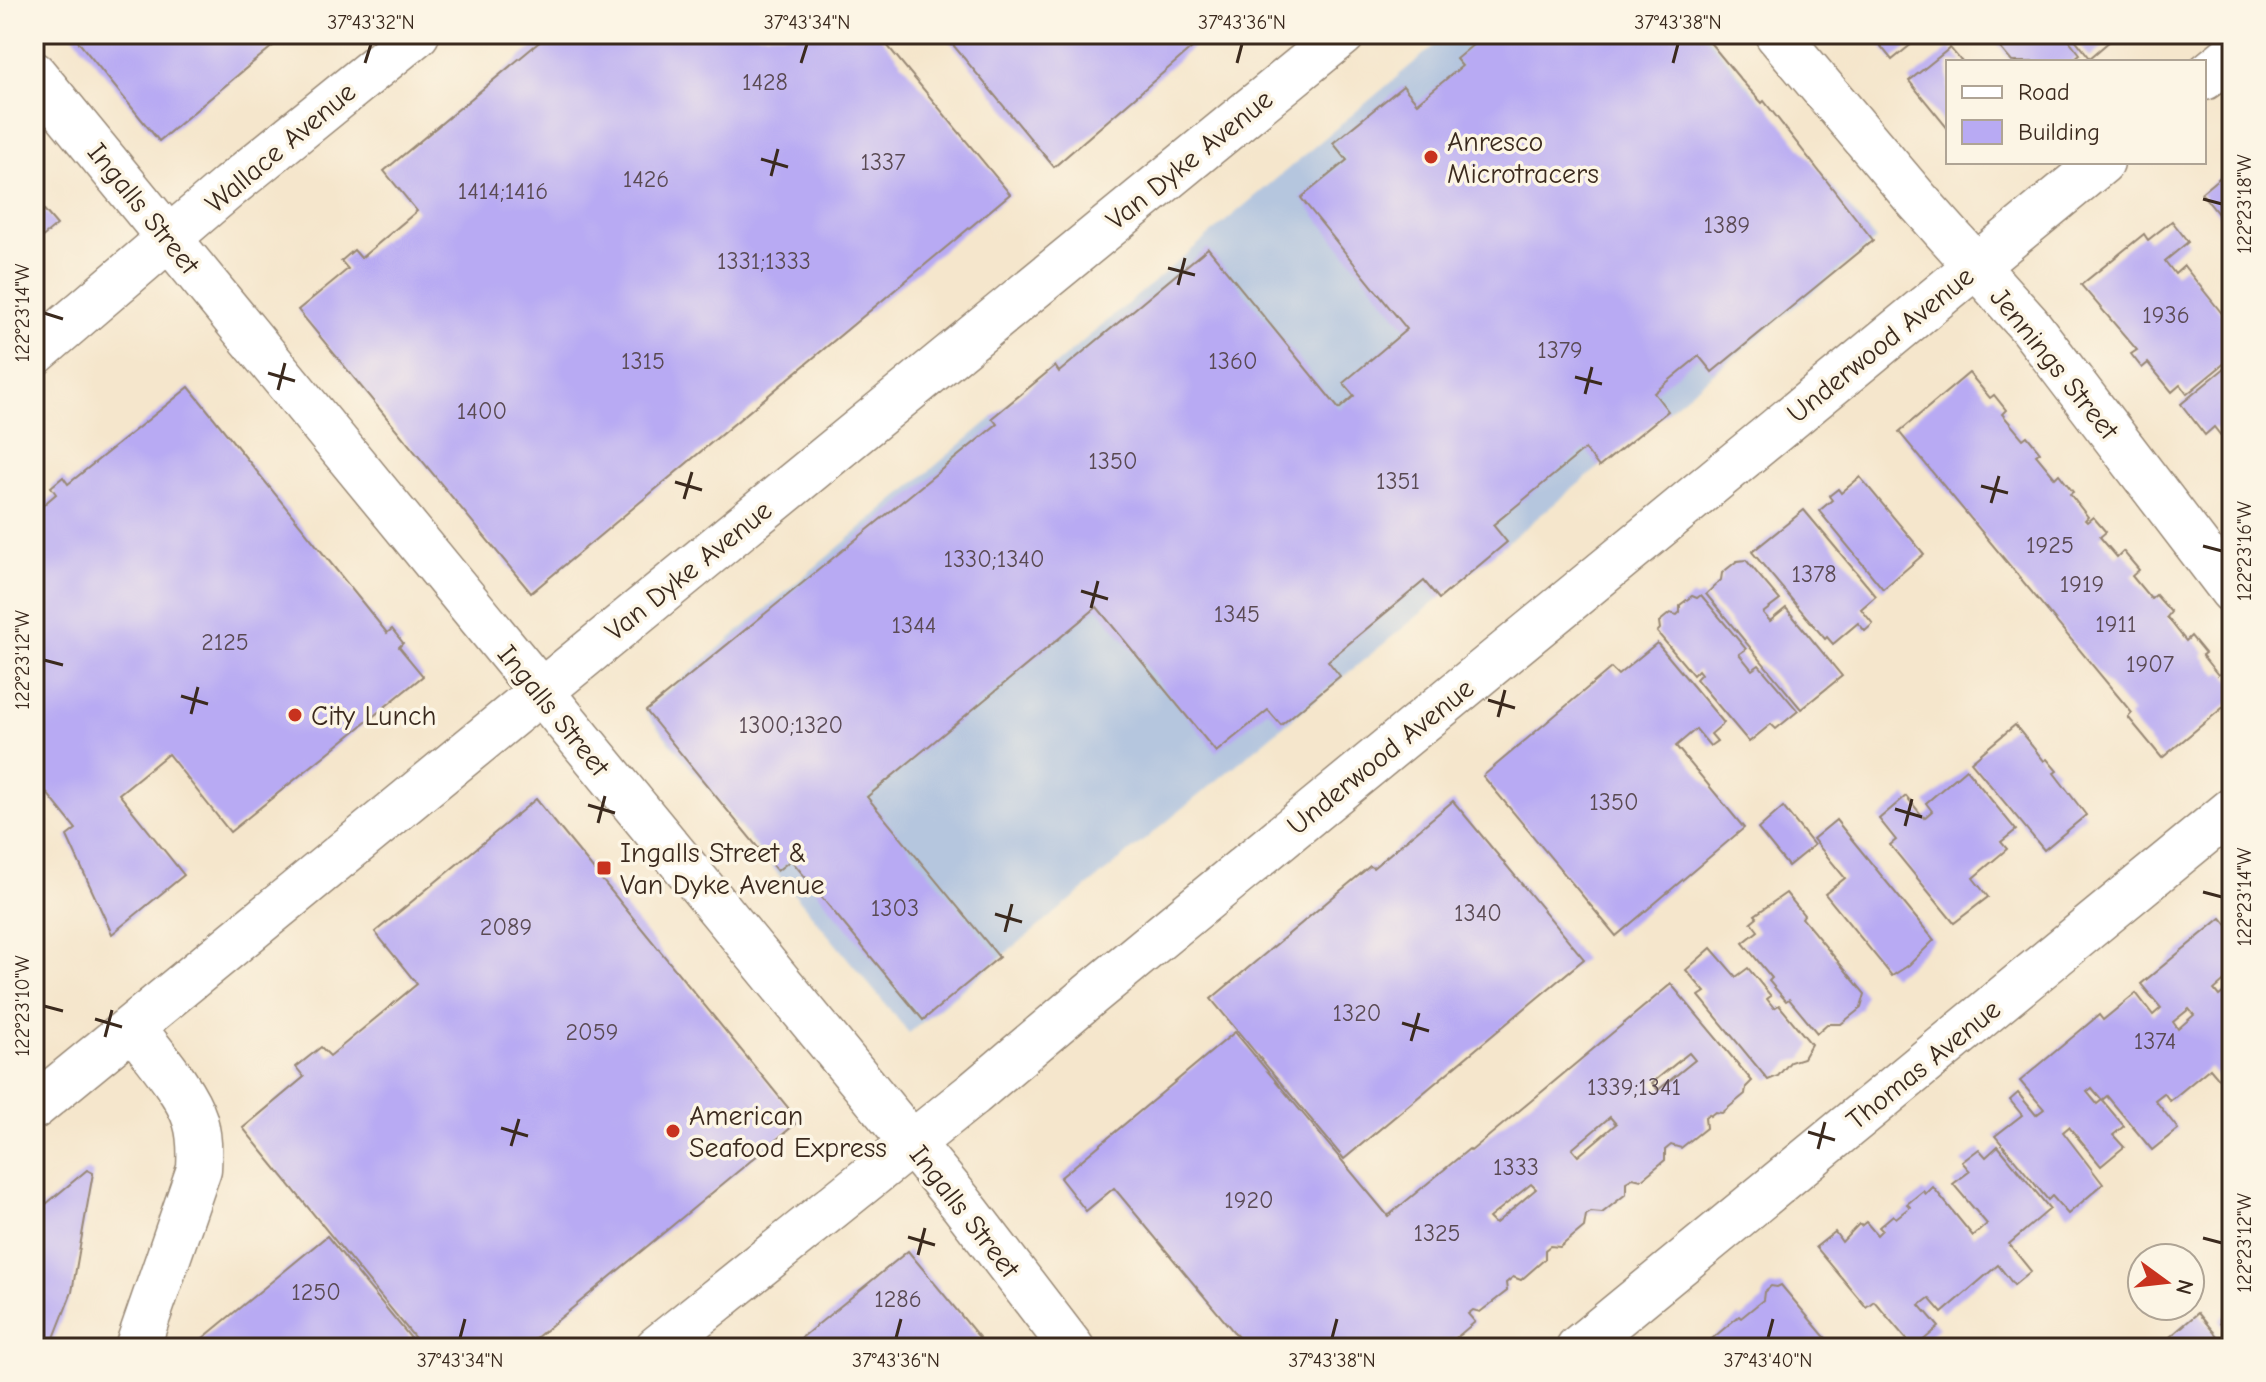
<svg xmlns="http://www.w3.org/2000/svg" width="2266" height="1382" font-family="'Comic Neue',sans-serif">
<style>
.industrial{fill:#b5c6de}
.building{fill:#b8aaf3;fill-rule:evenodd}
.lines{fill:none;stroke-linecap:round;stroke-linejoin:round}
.minor-casing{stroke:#988875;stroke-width:47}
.minor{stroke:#fff;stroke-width:44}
.ticks{fill:none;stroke:#3b2a1e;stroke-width:3}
.poi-dot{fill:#c8321e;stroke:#fcf5e5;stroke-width:3}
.labels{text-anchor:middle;stroke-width:7;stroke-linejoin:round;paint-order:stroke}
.number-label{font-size:24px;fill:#5a4a53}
.poi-label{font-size:28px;fill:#3b2a1e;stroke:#fcf5e5;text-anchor:start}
.street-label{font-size:28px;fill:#3b2a1e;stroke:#fcf5e5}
.neatline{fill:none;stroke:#3b2a1e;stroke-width:3}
.ticks-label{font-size:20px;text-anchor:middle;fill:#3b2a1e}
</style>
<rect width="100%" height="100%" fill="#fcf5e5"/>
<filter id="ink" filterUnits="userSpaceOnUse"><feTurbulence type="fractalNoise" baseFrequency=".0125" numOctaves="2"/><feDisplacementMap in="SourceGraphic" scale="16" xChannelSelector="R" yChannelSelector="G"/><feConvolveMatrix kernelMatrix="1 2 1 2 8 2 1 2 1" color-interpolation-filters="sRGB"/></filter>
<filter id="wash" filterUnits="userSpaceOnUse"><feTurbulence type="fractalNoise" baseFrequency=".006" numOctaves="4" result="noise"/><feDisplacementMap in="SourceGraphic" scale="32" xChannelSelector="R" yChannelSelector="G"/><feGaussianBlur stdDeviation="1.8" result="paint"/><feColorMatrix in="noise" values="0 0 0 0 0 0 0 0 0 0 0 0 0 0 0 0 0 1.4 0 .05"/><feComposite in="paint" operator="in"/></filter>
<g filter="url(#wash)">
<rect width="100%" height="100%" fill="#f5e6cc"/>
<path class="industrial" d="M 1448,34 L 1706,34 L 1876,240 L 909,1033 L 644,711 Z"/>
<g id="blocks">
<g class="building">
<path d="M 72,34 L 287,34 L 159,141 Z"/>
<path d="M 549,34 L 878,34 L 1010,194 L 531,593 L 298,310 L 348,269 L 341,261 L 354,250 L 361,258 L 417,211 L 384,171 Z"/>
<path d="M 944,34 L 1208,34 L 1054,167 Z"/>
<path d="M 1486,34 L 1703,34 L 1741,80 L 1762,103 L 1764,101 L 1873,240 L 1712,372 L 1699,356 L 1654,393 L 1668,411 L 1599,467 L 1585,449 L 1538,488 L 1493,525 L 1507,542 L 1439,599 L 1424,581 L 1328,661 L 1340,676 L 1281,725 L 1268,710 L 1216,752 L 1097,607 L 867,797 L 999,957 L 923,1020 L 791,860 L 777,871 L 646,711 L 997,424 L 992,418 L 1055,366 L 1059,372 L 1208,248 L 1339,409 L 1354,396 L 1343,383 L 1407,329 L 1301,198 L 1347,160 L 1333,143 L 1403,86 L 1417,103 L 1462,66 L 1456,59 Z"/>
<path d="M 1871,34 L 1924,34 L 1892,60 Z"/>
<path d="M 2007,34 L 2064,34 L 2080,54 L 2070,62 L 2012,62 L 1996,43 Z"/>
<path d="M 2071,34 L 2118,34 L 2090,58 Z"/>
<path d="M 1950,48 L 1962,62 L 1948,62 L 1948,129 L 1909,81 Z"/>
<path d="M 2230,169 L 2232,172 L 2232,231 L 2201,193 Z"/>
<path d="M 34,198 L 57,225 L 34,244 Z"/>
<path d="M 2172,221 L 2188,242 L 2165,261 L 2175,274 L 2184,266 L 2232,326 L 2232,357 L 2187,394 L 2180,385 L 2172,392 L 2148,363 L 2142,368 L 2131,354 L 2137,350 L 2081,285 L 2144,234 L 2148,240 Z"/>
<path d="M 2232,362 L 2232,428 L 2222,437 L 2214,427 L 2205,435 L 2181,404 Z"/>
<path d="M 1969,373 L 1990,398 L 1994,395 L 2006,410 L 2002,414 L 2023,439 L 2027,436 L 2040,452 L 2036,455 L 2055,478 L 2059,474 L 2073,492 L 2070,494 L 2088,517 L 2085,520 L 2087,522 L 2093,517 L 2106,532 L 2100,537 L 2117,557 L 2123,551 L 2139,570 L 2132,576 L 2151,599 L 2156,595 L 2171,612 L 2167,617 L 2186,641 L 2191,636 L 2205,653 L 2202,655 L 2218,675 L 2223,672 L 2232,683 L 2232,700 L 2162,758 L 2128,717 L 2132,713 L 1899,432 Z"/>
<path d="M 189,387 L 387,633 L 392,629 L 403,643 L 399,647 L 423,676 L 230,832 L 168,754 L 119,794 L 184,875 L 112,934 L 67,836 L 76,829 L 34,777 L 34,513 L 56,494 L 51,487 L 63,477 L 68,484 Z"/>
<path d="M 1860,477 L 1924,554 L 1883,589 L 1819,511 L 1832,500 L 1829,496 L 1838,489 L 1841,493 Z"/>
<path d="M 1804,510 L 1876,596 L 1861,609 L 1873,624 L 1865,631 L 1858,623 L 1833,644 L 1827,637 L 1825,639 L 1752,552 Z"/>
<path d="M 1746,560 L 1780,600 L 1763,613 L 1770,621 L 1786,608 L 1842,676 L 1801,709 L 1706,594 L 1721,580 L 1722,573 L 1737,561 Z"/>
<path d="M 1701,595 L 1746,649 L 1739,654 L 1752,670 L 1759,665 L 1798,711 L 1776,729 L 1771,724 L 1749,742 L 1696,679 L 1701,674 L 1698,670 L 1693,675 L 1657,632 L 1660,629 L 1659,622 L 1670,613 L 1677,615 L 1680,612 L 1680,605 L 1692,596 L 1697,598 Z"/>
<path d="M 1657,643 L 1724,723 L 1711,734 L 1717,741 L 1710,746 L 1696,729 L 1676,746 L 1744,828 L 1616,936 L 1483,776 L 1611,668 L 1618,675 Z"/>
<path d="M 2015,725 L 2044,761 L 2047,759 L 2057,771 L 2054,773 L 2086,815 L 2044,850 L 1971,762 Z"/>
<path d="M 1966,769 L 2016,830 L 2001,842 L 2007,849 L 1973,878 L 1988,897 L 1954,923 L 1890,845 L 1896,840 L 1879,819 L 1906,796 L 1924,818 L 1932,811 L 1926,803 Z"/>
<path d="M 536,799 L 799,1121 L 524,1348 L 423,1348 L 243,1128 L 304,1077 L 296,1067 L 321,1047 L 330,1056 L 417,984 L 375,932 Z"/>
<path d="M 1453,801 L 1584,959 L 1344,1159 L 1211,999 L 1370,866 L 1373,868 Z"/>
<path d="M 1783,807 L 1814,845 L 1788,866 L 1758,829 Z"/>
<path d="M 1836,820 L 1934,940 L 1909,965 L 1892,976 L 1825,894 L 1845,878 L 1813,839 Z"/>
<path d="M 1786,893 L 1804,915 L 1802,918 L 1865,994 L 1861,1008 L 1841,1024 L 1827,1024 L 1817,1033 L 1789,999 L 1786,1001 L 1769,981 L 1772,978 L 1743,943 L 1758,931 L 1751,922 L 1757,917 L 1755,915 Z"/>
<path d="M 2221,918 L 2232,931 L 2232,980 L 2229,977 L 2214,990 L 2219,996 L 2232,986 L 2232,1094 L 2210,1068 L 2170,1101 L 2164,1093 L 2155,1100 L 2178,1129 L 2152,1150 L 2107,1096 L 2102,1100 L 2092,1088 L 2087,1092 L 2097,1104 L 2102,1100 L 2124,1126 L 2113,1135 L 2124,1147 L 2101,1166 L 2069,1127 L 2063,1132 L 2103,1184 L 2068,1214 L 2052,1196 L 2048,1200 L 1995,1136 L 2022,1115 L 2010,1100 L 2018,1093 L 2036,1115 L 2044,1109 L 2020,1081 L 2099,1015 L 2103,1020 L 2136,993 L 2153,1015 L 2161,1008 L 2141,984 ZM 2189,1009 L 2194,1015 L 2178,1029 L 2173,1022 Z"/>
<path d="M 1711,948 L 1736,977 L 1748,968 L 1771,996 L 1767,999 L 1774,1008 L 1779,1005 L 1811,1044 L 1803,1058 L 1790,1062 L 1778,1076 L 1768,1080 L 1699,996 L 1705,992 L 1686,970 Z"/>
<path d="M 1671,984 L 1752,1081 L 1746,1087 L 1745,1094 L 1722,1113 L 1715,1112 L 1710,1116 L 1709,1114 L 1705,1117 L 1706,1128 L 1681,1148 L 1671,1145 L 1665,1150 L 1665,1160 L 1641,1180 L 1633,1178 L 1626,1182 L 1626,1194 L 1602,1213 L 1591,1212 L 1586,1215 L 1584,1227 L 1560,1247 L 1550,1246 L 1545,1250 L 1545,1259 L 1521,1280 L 1513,1277 L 1506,1283 L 1507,1291 L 1480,1312 L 1473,1310 L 1468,1314 L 1475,1322 L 1444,1348 L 1247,1348 L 1114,1188 L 1086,1211 L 1060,1178 L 1235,1032 L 1388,1216 L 1469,1149 L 1471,1151 ZM 1689,1053 L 1695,1060 L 1658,1090 L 1652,1083 ZM 1610,1117 L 1616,1124 L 1578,1156 L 1572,1149 ZM 1531,1184 L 1536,1189 L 1495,1224 L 1489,1218 Z"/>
<path d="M 1998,1146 L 2050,1209 L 2009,1244 L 2031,1271 L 2014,1285 L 1998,1265 L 1942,1313 L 1929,1298 L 1920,1305 L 1939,1327 L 1914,1348 L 1874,1301 L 1866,1307 L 1816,1247 L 1835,1232 L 1842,1242 L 1859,1224 L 1861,1226 L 1866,1222 L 1877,1235 L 1882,1230 L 1879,1227 L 1893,1215 L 1896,1218 L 1910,1207 L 1907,1204 L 1923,1191 L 1926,1194 L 1933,1187 L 1973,1236 L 1987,1224 L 1953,1184 L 1970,1171 L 1962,1162 L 1979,1149 L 1986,1157 Z"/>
<path d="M 87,1170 L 93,1173 L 72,1292 L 50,1348 L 34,1348 L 34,1214 Z"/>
<path d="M 327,1236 L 419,1348 L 191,1348 Z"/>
<path d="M 908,1251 L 988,1348 L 789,1348 Z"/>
<path d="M 1781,1285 L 1834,1348 L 1701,1348 L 1739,1316 L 1741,1318 L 1763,1300 L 1764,1292 L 1771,1286 L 1777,1287 Z"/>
<path d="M 2232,1309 L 2232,1338 L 2220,1323 L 2220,1319 Z"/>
<path d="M 2198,1313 L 2227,1348 L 2157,1348 Z"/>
</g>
</g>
</g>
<g filter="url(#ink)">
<use href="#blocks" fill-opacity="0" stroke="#988875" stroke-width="2"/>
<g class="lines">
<g class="minor-casing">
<g id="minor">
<path d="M 1777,34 L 1917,200 L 2029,325 L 2232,591"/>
<path d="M 34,74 L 961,1203 L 1072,1348"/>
<path d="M 2204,78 L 2232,55"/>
<path d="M 34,354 L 230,186 L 417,34"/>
<path d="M 133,1027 C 152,1053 185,1089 195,1120 C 200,1136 200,1152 199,1169 L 137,1348"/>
<path d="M 34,1107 L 1343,34"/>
<path d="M 657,1348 L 973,1094 L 1091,994 L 2102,162"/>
<path d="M 1578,1348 L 2232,810"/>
</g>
</g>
<use href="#minor" class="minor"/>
</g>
</g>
<path class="ticks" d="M 365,63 L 371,44M 801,63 L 807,44M 1237,63 L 1242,44M 1673,63 L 1678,44M 761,159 L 788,167M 771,176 L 778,149M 2203,199 L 2222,204M 1168,268 L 1195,275M 1178,285 L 1185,258M 44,313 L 63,319M 268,373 L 295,381M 1575,377 L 1602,384M 278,390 L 285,363M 1585,394 L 1592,367M 675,482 L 702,490M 1981,486 L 2008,493M 684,499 L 692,472M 1991,503 L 1999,476M 2203,546 L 2222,551M 1081,591 L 1108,599M 1091,608 L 1098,581M 44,660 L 63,665M 181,696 L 208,704M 1488,700 L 1515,708M 191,714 L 198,687M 1498,717 L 1505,690M 588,805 L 615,813M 1895,809 L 1922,817M 598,823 L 605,796M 1905,826 L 1912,799M 2203,892 L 2222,897M 995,914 L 1022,922M 1005,932 L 1012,904M 44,1006 L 63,1011M 95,1019 L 122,1027M 1402,1023 L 1429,1031M 105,1037 L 112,1010M 1411,1041 L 1419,1013M 501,1128 L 528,1136M 1808,1132 L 1835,1140M 511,1146 L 519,1119M 1818,1149 L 1825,1122M 908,1237 L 935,1245M 2203,1238 L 2222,1243M 918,1255 L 925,1228M 460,1338 L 465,1319M 896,1338 L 901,1319M 1332,1338 L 1337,1319M 1768,1338 L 1773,1319"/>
<g class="poi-dot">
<circle cx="1431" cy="157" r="8"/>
<circle cx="295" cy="715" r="8"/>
<rect x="596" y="860" width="16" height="16" rx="4"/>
<circle cx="673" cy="1131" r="8"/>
</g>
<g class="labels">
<g class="number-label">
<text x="765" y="90">1428</text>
<text x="883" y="170">1337</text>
<text x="646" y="187">1426</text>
<text x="503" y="199">1414;1416</text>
<text x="1727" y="233">1389</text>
<text x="764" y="269">1331;1333</text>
<text x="2166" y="323">1936</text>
<text x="1560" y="358">1379</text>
<text x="643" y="369">1315</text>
<text x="1233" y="369">1360</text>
<text x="482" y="419">1400</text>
<text x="1113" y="469">1350</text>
<text x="1398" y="489">1351</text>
<text x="2050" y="553">1925</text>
<text x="994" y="567">1330;1340</text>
<text x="1814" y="582">1378</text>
<text x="2082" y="592">1919</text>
<text x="1237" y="622">1345</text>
<text x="2116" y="632">1911</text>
<text x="914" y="633">1344</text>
<text x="225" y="650">2125</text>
<text x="2150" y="672">1907</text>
<text x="791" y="733">1300;1320</text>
<text x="1614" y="810">1350</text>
<text x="895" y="916">1303</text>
<text x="1478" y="921">1340</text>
<text x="506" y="935">2089</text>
<text x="1357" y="1021">1320</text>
<text x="592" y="1040">2059</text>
<text x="2155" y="1049">1374</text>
<text x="1634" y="1095">1339;1341</text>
<text x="1516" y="1175">1333</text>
<text x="1249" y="1208">1920</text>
<text x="1437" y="1241">1325</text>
<text x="316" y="1300">1250</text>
<text x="898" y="1307">1286</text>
</g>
<g class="poi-label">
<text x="1447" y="151">Anresco<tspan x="1447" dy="32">Microtracers</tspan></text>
<text x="311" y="725">City Lunch</text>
<text x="620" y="862">Ingalls Street &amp;<tspan x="620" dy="32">Van Dyke Avenue</tspan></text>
<text x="689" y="1125">American<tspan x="689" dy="32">Seafood Express</tspan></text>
</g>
<g class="street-label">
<text transform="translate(280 147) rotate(-40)" y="10">Wallace Avenue</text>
<text transform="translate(1189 159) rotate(-39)" y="10">Van Dyke Avenue</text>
<text transform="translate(144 208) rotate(51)" y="10">Ingalls Street</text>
<text transform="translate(1880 344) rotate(-39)" y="10">Underwood Avenue</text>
<text transform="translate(2055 363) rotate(51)" y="10">Jennings Street</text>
<text transform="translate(688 570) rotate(-39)" y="10">Van Dyke Avenue</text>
<text transform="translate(554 710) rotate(51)" y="10">Ingalls Street</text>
<text transform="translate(1380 756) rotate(-39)" y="10">Underwood Avenue</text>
<text transform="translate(1923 1064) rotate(-39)" y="10">Thomas Avenue</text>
<text transform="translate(965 1211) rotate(52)" y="10">Ingalls Street</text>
</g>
</g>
<rect width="2266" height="1382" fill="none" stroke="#fcf5e5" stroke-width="88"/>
<rect x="1946" y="60" width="260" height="104" fill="#fcf5e5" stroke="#afa495" stroke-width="2"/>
<rect x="1962" y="86" width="40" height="12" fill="#ffffff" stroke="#afa495" stroke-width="2"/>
<text x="2018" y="100" font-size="24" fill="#3b2a1e">Road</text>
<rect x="1962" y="120" width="40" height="24" fill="#b8aaf3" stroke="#afa495" stroke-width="2"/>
<text x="2018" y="140" font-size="24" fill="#3b2a1e">Building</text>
<g transform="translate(2166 1282) rotate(105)"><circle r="38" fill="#fcf5e5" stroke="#afa495" stroke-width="2"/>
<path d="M0-6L14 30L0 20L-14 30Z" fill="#c8321e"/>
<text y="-12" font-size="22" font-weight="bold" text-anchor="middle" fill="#3b2a1e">N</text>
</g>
<rect x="44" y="44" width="2178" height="1294" class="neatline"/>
<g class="ticks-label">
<text x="371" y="29">37°43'32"N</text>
<text x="807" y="29">37°43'34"N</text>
<text x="1242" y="29">37°43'36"N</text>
<text x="1678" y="29">37°43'38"N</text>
<text transform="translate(2244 204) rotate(-90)" y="7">122°23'18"W</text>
<text transform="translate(22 313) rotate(-90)" y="7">122°23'14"W</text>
<text transform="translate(2244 551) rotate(-90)" y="7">122°23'16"W</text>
<text transform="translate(22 660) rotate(-90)" y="7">122°23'12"W</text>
<text transform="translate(2244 897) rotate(-90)" y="7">122°23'14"W</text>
<text transform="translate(22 1006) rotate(-90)" y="7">122°23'10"W</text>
<text transform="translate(2244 1243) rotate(-90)" y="7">122°23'12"W</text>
<text x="460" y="1367">37°43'34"N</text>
<text x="896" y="1367">37°43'36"N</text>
<text x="1332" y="1367">37°43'38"N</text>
<text x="1768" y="1367">37°43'40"N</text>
</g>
</svg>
